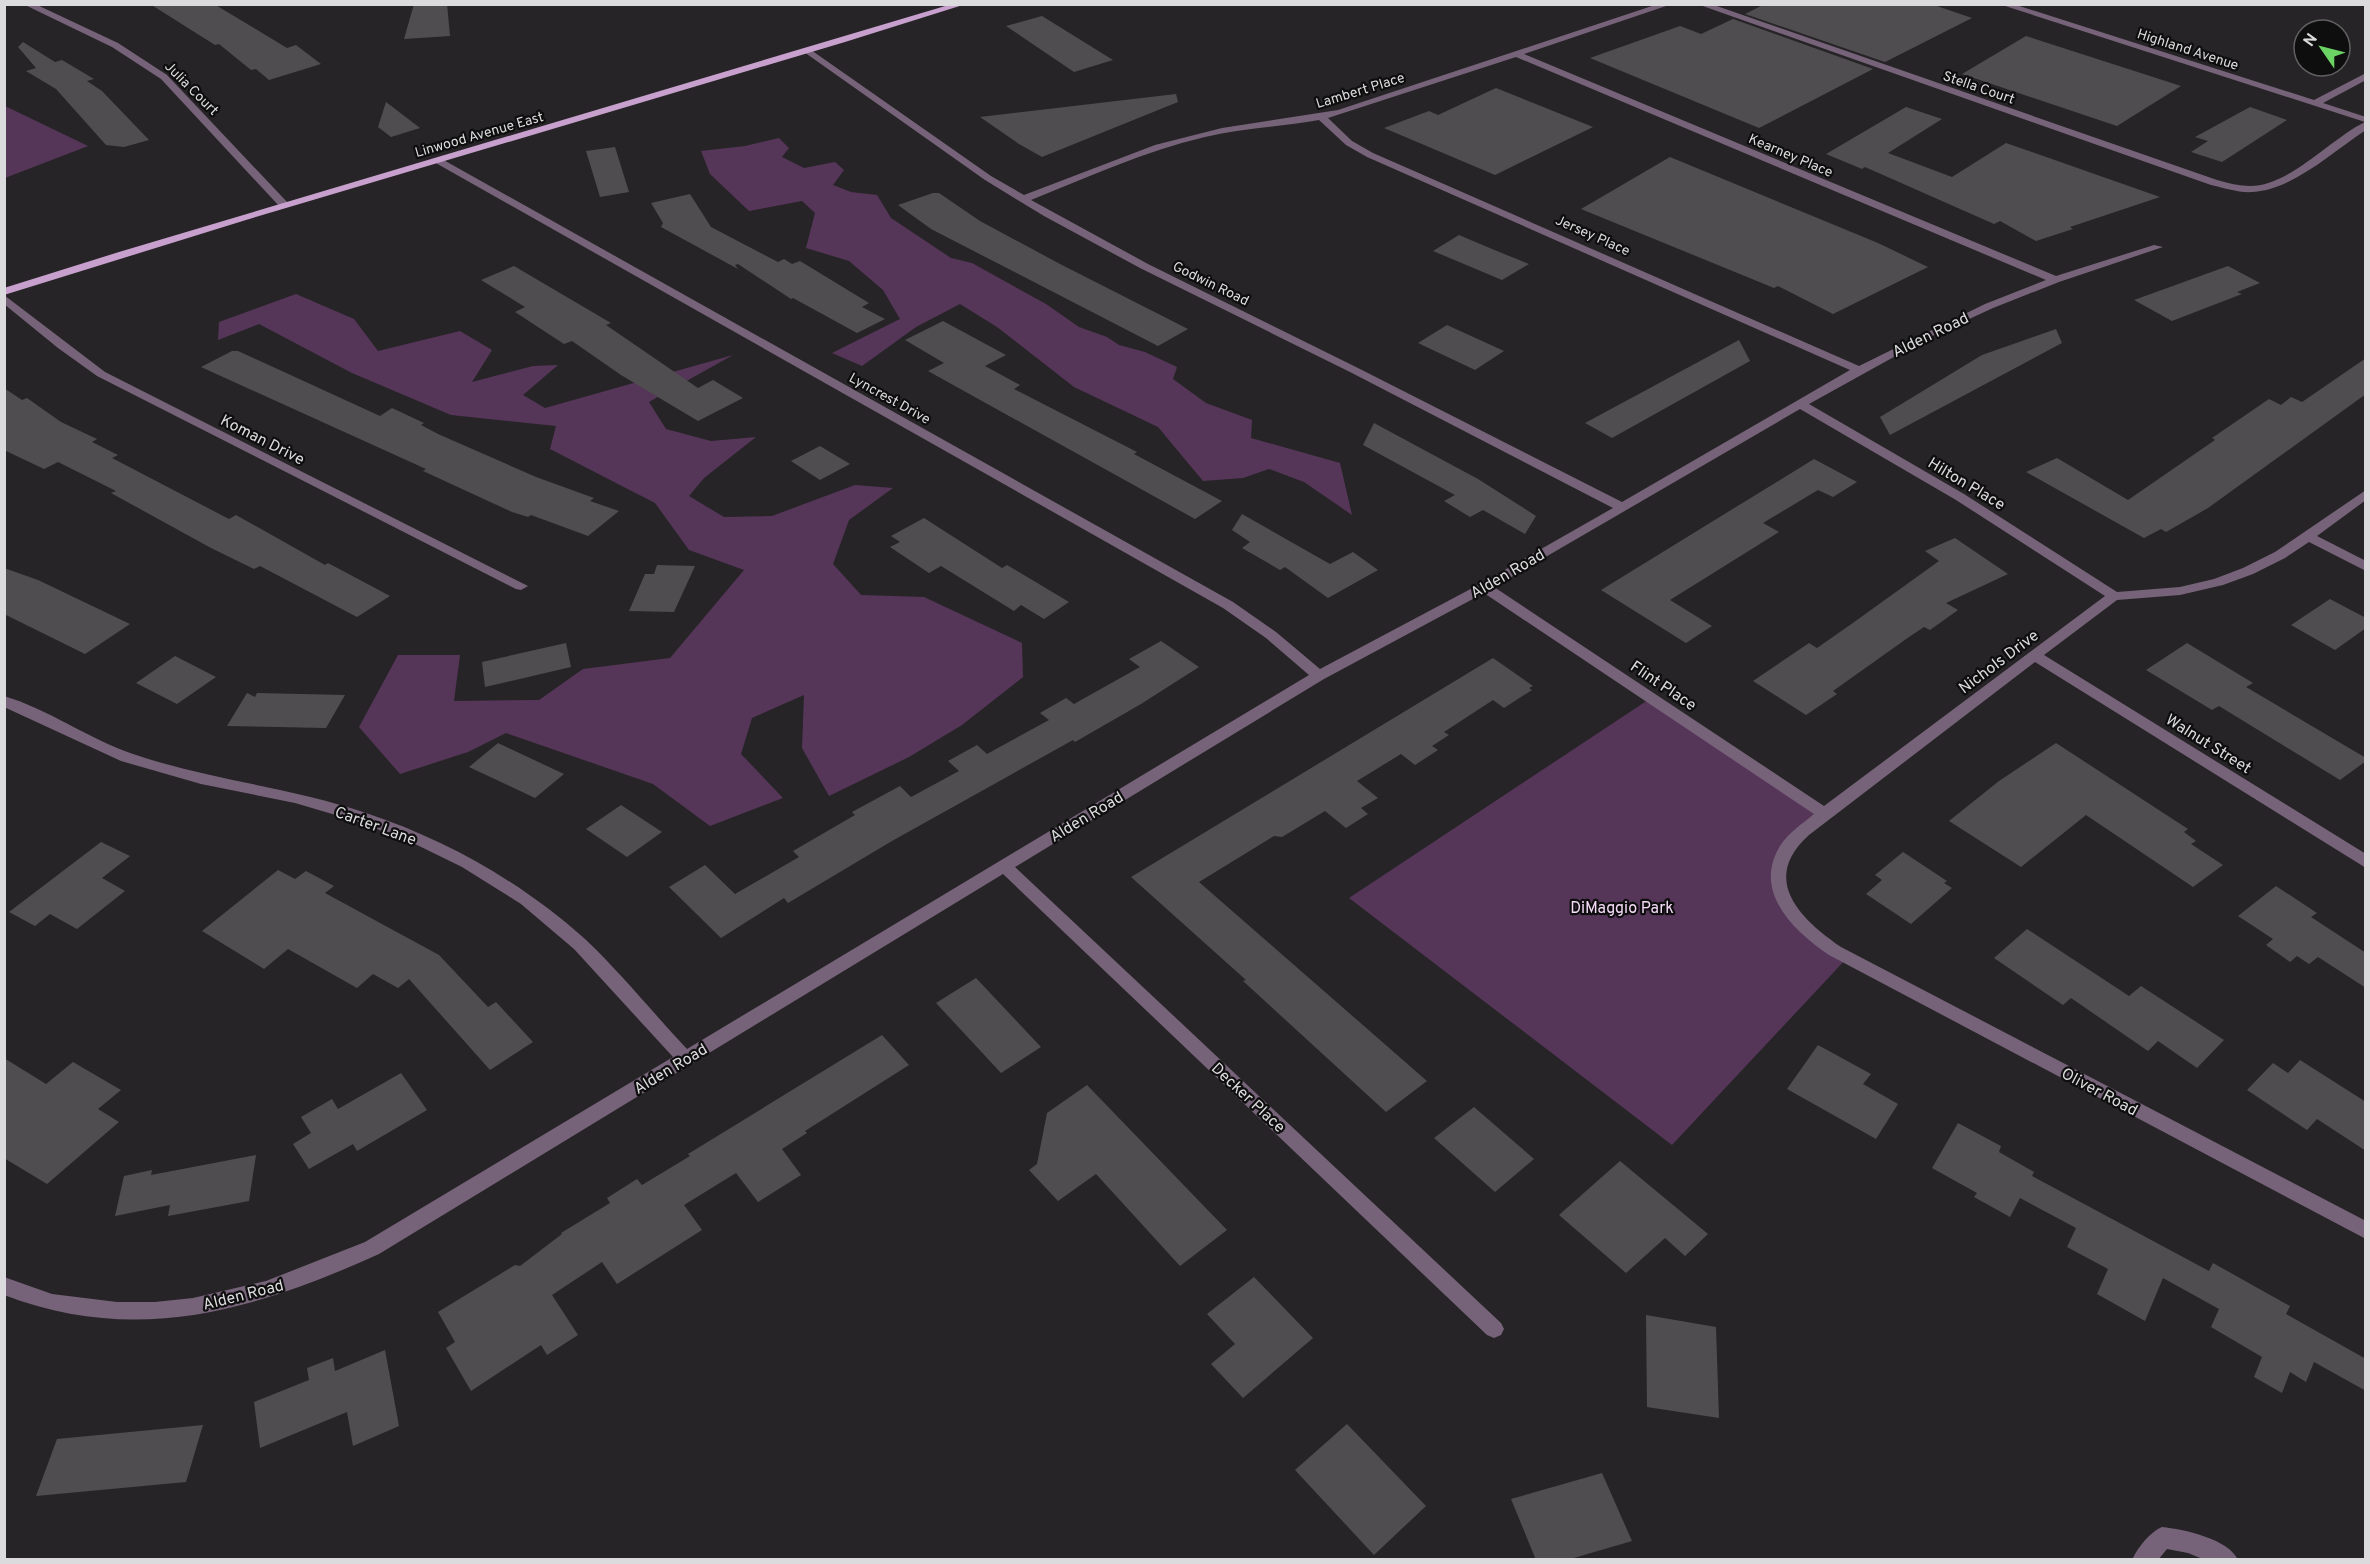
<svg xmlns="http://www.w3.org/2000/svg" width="2370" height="1564" font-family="Overpass,sans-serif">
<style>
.green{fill:#553659}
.building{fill:#504d50}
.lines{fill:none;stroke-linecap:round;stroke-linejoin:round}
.minor{fill:#766379;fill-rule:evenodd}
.major{fill:#c8a0ce;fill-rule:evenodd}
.labels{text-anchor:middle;stroke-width:4.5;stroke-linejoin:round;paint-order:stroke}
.far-street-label{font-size:14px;fill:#dbdadc;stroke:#0f0e0f}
.street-label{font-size:16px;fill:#dbdadc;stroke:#0f0e0f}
.park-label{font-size:16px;fill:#f4daf7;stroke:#0f0e0f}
</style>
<rect width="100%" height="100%" fill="#272427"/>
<g class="green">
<path d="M 4,106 L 5,106 L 88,146 L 5,178 Z"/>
<path d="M 779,138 L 789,148 L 782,157 L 804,168 L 835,162 L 844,170 L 833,185 L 851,192 L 877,195 L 891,218 L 951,258 L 972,263 L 1046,304 L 1079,327 L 1107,337 L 1119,345 L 1145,352 L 1177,367 L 1173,379 L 1206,403 L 1252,420 L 1251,438 L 1340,463 L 1352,515 L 1304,482 L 1269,469 L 1243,478 L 1203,481 L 1158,427 L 1074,387 L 997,327 L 960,304 L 916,327 L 862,366 L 832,353 L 900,319 L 883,290 L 849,261 L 806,248 L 815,213 L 802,201 L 749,211 L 710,174 L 701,151 L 745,146 Z"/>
<path d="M 296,294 L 354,319 L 378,351 L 460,331 L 492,350 L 472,382 L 533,366 L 558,365 L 523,395 L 545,408 L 733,355 L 649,402 L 666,429 L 711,441 L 756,437 L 704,478 L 689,496 L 724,517 L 772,516 L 855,485 L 893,488 L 849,520 L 833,564 L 861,595 L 924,597 L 1022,643 L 1023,677 L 962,725 L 909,757 L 829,796 L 802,748 L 804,695 L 752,718 L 741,754 L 783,798 L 710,826 L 653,784 L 506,733 L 468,752 L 400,774 L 359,727 L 398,655 L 460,655 L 454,701 L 539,700 L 583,669 L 670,658 L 744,570 L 689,550 L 655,503 L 550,449 L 556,426 L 451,415 L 352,373 L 259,324 L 218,340 L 219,322 Z"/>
<path d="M 1651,698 L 1824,814 L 1778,868 L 1791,914 L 1847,958 L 1672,1145 L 1349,898 Z"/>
</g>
<g class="building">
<path d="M 150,4 L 214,4 L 287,48 L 296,45 L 321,64 L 269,80 L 256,69 L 251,70 L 219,44 L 215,45 Z"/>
<path d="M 414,4 L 447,4 L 450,36 L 404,39 Z"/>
<path d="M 1765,4 L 1931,4 L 1972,18 L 1885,62 L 1745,14 Z"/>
<path d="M 1042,16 L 1113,60 L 1074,72 L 1006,26 Z"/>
<path d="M 1733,19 L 1873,69 L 1759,128 L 1590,58 L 1680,26 L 1701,34 Z"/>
<path d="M 2026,36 L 2181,86 L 2117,126 L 1962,74 Z"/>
<path d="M 23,42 L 55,62 L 62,60 L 94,79 L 87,81 L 102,91 L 149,140 L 124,147 L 106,145 L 56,89 L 26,71 L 36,68 L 18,47 Z"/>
<path d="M 1496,88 L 1593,127 L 1495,175 L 1384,128 L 1429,111 L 1438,115 Z"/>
<path d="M 1176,94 L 1178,102 L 1042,157 L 1019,144 L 980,117 Z"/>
<path d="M 386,102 L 420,128 L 391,137 L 378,127 Z"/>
<path d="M 1906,107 L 1942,119 L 1888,153 L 1952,177 L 2006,143 L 2160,197 L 2070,227 L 2073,229 L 2036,241 L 2000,221 L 1994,224 L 1865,167 L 1862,169 L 1826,154 Z"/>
<path d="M 2250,107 L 2287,120 L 2222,162 L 2191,152 L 2208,141 L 2195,137 Z"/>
<path d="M 615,147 L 629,192 L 600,197 L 586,151 Z"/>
<path d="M 1670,157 L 1878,243 L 1928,267 L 1833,314 L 1778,286 L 1774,288 L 1581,209 Z"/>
<path d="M 933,193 L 939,193 L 980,221 L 1060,264 L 1188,329 L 1158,346 L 931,229 L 898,205 Z"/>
<path d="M 690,194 L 711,227 L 778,262 L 784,259 L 792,264 L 800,261 L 869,303 L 862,307 L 885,319 L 857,333 L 793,298 L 791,299 L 738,264 L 735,265 L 738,269 L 661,227 L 663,223 L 651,203 Z"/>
<path d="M 1459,235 L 1492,249 L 1529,264 L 1502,280 L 1433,251 Z"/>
<path d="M 514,266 L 611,323 L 606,325 L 698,388 L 713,380 L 743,398 L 698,421 L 621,375 L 572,341 L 564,344 L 515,312 L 525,307 L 481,280 Z"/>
<path d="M 2228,266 L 2260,283 L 2237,292 L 2242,294 L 2172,321 L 2134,300 Z"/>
<path d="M 943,321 L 1006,355 L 985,366 L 1020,385 L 1014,389 L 1137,452 L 1134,454 L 1222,501 L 1195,519 L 928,371 L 944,363 L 905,340 Z"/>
<path d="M 1447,325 L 1504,351 L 1475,370 L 1418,343 Z"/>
<path d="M 2056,329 L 2062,343 L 1890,435 L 1880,417 L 1982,355 Z"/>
<path d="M 1739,340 L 1750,361 L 1612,438 L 1585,423 Z"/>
<path d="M 232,351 L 238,351 L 380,416 L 392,408 L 424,423 L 421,425 L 438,434 L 536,477 L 594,498 L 590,501 L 619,511 L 588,536 L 531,515 L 528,517 L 512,512 L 423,471 L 426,469 L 201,367 Z"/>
<path d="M 2366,358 L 2366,394 L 2208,508 L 2166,532 L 2161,529 L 2144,538 L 2026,472 L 2057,458 L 2128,500 L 2215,440 L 2212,438 L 2269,399 L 2281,405 L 2291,397 L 2302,402 Z"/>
<path d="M 4,388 L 22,400 L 27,398 L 61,422 L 97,439 L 92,442 L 118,455 L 112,458 L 229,519 L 236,515 L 325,565 L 328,563 L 390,596 L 357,617 L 260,566 L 254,569 L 211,548 L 111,493 L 116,491 L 58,462 L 44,469 L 4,450 Z"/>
<path d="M 1374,423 L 1478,479 L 1536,516 L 1525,534 L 1483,510 L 1470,517 L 1444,501 L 1455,495 L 1363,445 Z"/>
<path d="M 820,446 L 850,464 L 820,480 L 791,461 Z"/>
<path d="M 1814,459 L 1857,482 L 1833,497 L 1818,490 L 1763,523 L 1779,532 L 1670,600 L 1712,626 L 1686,643 L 1601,590 Z"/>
<path d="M 1242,514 L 1330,564 L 1353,552 L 1378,570 L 1328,598 L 1285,567 L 1280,570 L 1242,548 L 1250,542 L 1232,530 Z"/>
<path d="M 924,518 L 1002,568 L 1007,565 L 1069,602 L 1044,619 L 1021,605 L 1014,611 L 941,566 L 929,573 L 890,547 L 900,542 L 891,536 Z"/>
<path d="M 1955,538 L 2008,574 L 1946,603 L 1958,610 L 1930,630 L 1924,627 L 1909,637 L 1833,691 L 1837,694 L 1806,715 L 1753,681 L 1809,643 L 1817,648 L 1850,625 L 1939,561 L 1925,551 Z"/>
<path d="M 657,565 L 695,566 L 674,612 L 629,611 L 645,574 L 654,574 Z"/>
<path d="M 4,568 L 38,580 L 130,624 L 85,654 L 4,614 Z"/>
<path d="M 2330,599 L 2366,618 L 2366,628 L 2335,650 L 2291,625 Z"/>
<path d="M 1161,641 L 1199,667 L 1141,704 L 1075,742 L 1073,740 L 892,841 L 788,903 L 784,898 L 721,938 L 669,887 L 705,865 L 735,894 L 799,857 L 793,851 L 855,815 L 852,812 L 900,786 L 911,797 L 959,771 L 948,761 L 977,745 L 987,754 L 1049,720 L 1040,713 L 1066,698 L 1074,704 L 1140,667 L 1129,659 Z"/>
<path d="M 566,643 L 571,667 L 485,687 L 482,662 Z"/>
<path d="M 2187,643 L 2253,683 L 2246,687 L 2366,758 L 2366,761 L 2340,780 L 2219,706 L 2212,710 L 2146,670 Z"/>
<path d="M 175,656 L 216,677 L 177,704 L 136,683 Z"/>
<path d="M 1493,658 L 1533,686 L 1529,688 L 1532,690 L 1504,708 L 1493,700 L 1444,732 L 1449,735 L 1432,746 L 1438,750 L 1415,765 L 1401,754 L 1357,781 L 1378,798 L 1361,808 L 1368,814 L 1346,828 L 1325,811 L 1282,837 L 1274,836 L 1199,882 L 1427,1081 L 1386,1112 L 1243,981 L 1246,980 L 1131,877 Z"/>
<path d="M 247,693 L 255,697 L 257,693 L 345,695 L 326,728 L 227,726 Z"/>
<path d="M 498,743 L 564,774 L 535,798 L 469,767 Z"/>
<path d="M 2056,743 L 2188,829 L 2184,832 L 2196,841 L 2191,844 L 2223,865 L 2193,887 L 2086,815 L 2021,867 L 1949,821 L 1999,781 Z"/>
<path d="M 621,805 L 662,832 L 627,857 L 586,829 Z"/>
<path d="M 101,842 L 130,856 L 102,878 L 125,891 L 77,929 L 50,914 L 35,926 L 9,912 Z"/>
<path d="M 1903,852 L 1947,881 L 1944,883 L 1952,888 L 1911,924 L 1866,894 L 1882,880 L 1875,875 Z"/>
<path d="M 278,870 L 295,879 L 306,871 L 334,886 L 325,893 L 439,955 L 488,1007 L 496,1002 L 533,1042 L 490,1070 L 409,979 L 398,988 L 373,974 L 357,988 L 288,949 L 264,969 L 202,931 Z"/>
<path d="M 2276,886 L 2317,913 L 2311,917 L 2366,953 L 2366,988 L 2318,957 L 2309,964 L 2297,956 L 2290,962 L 2266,945 L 2273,939 L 2238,916 Z"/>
<path d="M 2027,929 L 2129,996 L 2141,986 L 2224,1040 L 2197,1068 L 2158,1041 L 2148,1051 L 2071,998 L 2063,1005 L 1994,958 Z"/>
<path d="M 976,978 L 1041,1047 L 1001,1073 L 936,1003 Z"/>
<path d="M 882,1035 L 909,1065 L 805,1131 L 807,1133 L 782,1149 L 801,1175 L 758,1202 L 736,1173 L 684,1205 L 702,1230 L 617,1284 L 602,1262 L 552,1295 L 578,1335 L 547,1355 L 541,1345 L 471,1391 L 446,1348 L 455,1342 L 438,1312 L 515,1265 L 520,1266 L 562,1234 L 561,1233 L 610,1203 L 607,1198 L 637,1179 L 642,1185 L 690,1156 L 688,1154 Z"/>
<path d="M 1818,1045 L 1871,1074 L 1863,1084 L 1898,1104 L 1876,1139 L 1787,1089 Z"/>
<path d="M 4,1058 L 46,1084 L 73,1062 L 121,1090 L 98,1109 L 119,1122 L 47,1184 L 4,1158 Z"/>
<path d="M 2300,1060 L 2366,1102 L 2366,1151 L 2317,1119 L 2307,1130 L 2247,1090 L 2273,1063 L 2288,1073 Z"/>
<path d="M 401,1073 L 427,1110 L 357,1151 L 353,1144 L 309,1169 L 293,1144 L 311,1133 L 301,1117 L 332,1099 L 338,1109 Z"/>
<path d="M 1087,1085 L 1227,1230 L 1180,1266 L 1096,1174 L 1058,1201 L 1029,1170 L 1037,1164 L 1047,1113 Z"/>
<path d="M 1474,1107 L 1534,1159 L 1495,1192 L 1434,1138 Z"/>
<path d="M 1958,1123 L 2001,1146 L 1999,1152 L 2034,1172 L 2032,1176 L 2209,1271 L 2213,1263 L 2290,1306 L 2286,1314 L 2366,1359 L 2366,1391 L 2314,1362 L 2306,1382 L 2290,1372 L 2282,1393 L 2254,1377 L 2262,1357 L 2211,1327 L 2219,1309 L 2163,1278 L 2145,1321 L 2097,1294 L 2108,1269 L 2067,1247 L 2076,1228 L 2020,1198 L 2010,1217 L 1974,1197 L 1977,1193 L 1932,1168 Z"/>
<path d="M 256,1155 L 249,1201 L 168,1216 L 170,1205 L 115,1216 L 124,1176 L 152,1170 L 151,1175 Z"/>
<path d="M 1620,1161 L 1708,1234 L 1685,1256 L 1665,1238 L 1626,1273 L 1559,1215 Z"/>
<path d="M 1254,1277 L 1313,1338 L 1243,1398 L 1211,1364 L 1235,1344 L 1207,1314 Z"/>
<path d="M 1646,1315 L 1716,1327 L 1719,1418 L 1647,1407 Z"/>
<path d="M 385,1350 L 399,1426 L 353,1446 L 347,1412 L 260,1448 L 254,1402 L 309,1380 L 307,1368 L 333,1358 L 335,1371 Z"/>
<path d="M 1347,1424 L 1426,1506 L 1374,1555 L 1295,1470 Z"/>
<path d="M 203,1425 L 186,1482 L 36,1496 L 57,1439 Z"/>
<path d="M 1602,1473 L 1632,1541 L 1567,1560 L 1536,1560 L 1511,1499 Z"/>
</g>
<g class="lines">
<g class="minor">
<path d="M 23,4 L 35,4 L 118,43 L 167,75 L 288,203 L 288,207 L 280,207 L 161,79 L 112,47 Z"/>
<path d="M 1658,4 L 1672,4 L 1524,54 L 2056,276 L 2154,245 L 2163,247 L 2059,282 L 1993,308 L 1928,338 L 1809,404 L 1964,494 L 2117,592 L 2180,587 L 2214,579 L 2243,568 L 2275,552 L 2366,490 L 2366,500 L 2317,536 L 2366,561 L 2366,571 L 2309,542 L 2285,558 L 2253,574 L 2223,585 L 2180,595 L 2117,600 L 2044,655 L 2366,854 L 2366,868 L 2035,662 L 1809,835 C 1760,879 1799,918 1841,947 L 2366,1221 L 2366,1239 L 1829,955 C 1794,931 1752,892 1780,846 C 1788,833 1802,824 1814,814 L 1484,593 L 1324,679 L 1015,867 L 1501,1323 L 1504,1329 L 1501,1335 L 1494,1338 L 1487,1335 L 1003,874 L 379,1254 C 255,1310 137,1346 4,1295 L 4,1277 L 52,1294 L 117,1302 L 155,1302 L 193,1298 L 266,1281 L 365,1242 L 673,1057 L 574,949 L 521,904 L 462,867 L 411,842 L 356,821 L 295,803 L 201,784 L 121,761 L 4,707 L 4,696 C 48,709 89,739 133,754 C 209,780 290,787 366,813 C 447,840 521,882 585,939 C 621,973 653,1013 687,1049 L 1309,675 L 1266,638 L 1223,608 L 434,162 L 434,158 L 440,158 L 1233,602 L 1276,632 L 1320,669 L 1480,584 L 1613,508 L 1350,372 L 1140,268 L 1044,216 L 985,180 L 804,52 L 811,50 L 991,176 L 1024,195 L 1155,145 L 1222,128 L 1338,110 ZM 1516,57 L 2046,280 L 1985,304 L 1859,366 L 1373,153 L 1352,141 L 1328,118 ZM 1319,120 L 1346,145 L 1367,157 L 1850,370 L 1622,502 L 1358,368 L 1148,264 L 1031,200 C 1088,177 1145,151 1205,137 C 1242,128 1281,127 1319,120 ZM 1800,409 L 1956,500 L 2105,596 L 1824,806 L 1494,587 Z"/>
<path d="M 1697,4 L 1711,4 L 2217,180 C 2228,183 2239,186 2250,186 C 2290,186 2330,139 2365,122 L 1999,4 L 2013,4 L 2314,100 L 2366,73 L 2366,80 L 2323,103 L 2366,117 L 2366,130 C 2332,152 2294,189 2253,192 C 2239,193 2224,188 2211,185 Z"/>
<path d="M 4,295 L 105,372 L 528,586 L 521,590 L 516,589 L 97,376 L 58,348 L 4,304 Z"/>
<path d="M 2162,1527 C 2183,1529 2229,1539 2238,1560 L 2205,1560 L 2188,1553 L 2167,1549 L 2158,1560 L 2132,1560 C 2138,1547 2150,1532 2162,1527 Z"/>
</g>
<path class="major" d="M 952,4 L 966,4 L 845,42 L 246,220 L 4,295 L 4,288 L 119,252 Z"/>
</g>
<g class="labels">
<g class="far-street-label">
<text transform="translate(2188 49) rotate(18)" y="5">Highland Avenue</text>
<text transform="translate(1979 87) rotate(19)" y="5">Stella Court</text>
<text transform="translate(192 88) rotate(45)" y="5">Julia Court</text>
<text transform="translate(1360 90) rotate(-17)" y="5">Lambert Place</text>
<text transform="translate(479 134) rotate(-16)" y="5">Linwood Avenue East</text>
<text transform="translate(1791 155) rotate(23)" y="5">Kearney Place</text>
<text transform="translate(1593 235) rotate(24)" y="5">Jersey Place</text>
<text transform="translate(1211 283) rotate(26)" y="5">Godwin Road</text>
<text transform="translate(890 398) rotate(29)" y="5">Lyncrest Drive</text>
</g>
<g class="street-label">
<text transform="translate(1930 334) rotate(-26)" y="6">Alden Road</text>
<text transform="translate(263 439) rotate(27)" y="6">Koman Drive</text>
<text transform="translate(1967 483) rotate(31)" y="6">Hilton Place</text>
<text transform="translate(1507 573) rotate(-30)" y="6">Alden Road</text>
<text transform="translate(1998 661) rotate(-37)" y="6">Nichols Drive</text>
<text transform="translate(1664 685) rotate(34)" y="6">Flint Place</text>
<text transform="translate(2209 743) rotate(32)" y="6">Walnut Street</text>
<text transform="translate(1086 816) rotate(-31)" y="6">Alden Road</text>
<text transform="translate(376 825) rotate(20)" y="6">Carter Lane</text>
<text transform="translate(670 1068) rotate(-31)" y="6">Alden Road</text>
<text transform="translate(2100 1091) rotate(28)" y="6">Oliver Road</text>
<text transform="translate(1249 1097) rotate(43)" y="6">Decker Place</text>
<text transform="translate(243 1294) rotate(-14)" y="6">Alden Road</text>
</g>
<g class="park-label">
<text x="1622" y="913">DiMaggio Park</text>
</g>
</g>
<rect width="2370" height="1564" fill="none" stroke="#dbdadc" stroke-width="12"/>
<g transform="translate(2322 48) rotate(305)"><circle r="28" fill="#0f0e0f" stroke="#616061" stroke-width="1.5"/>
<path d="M0-4.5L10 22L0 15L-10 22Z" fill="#6bd363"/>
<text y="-9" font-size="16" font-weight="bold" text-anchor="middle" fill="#dbdadc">N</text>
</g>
</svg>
